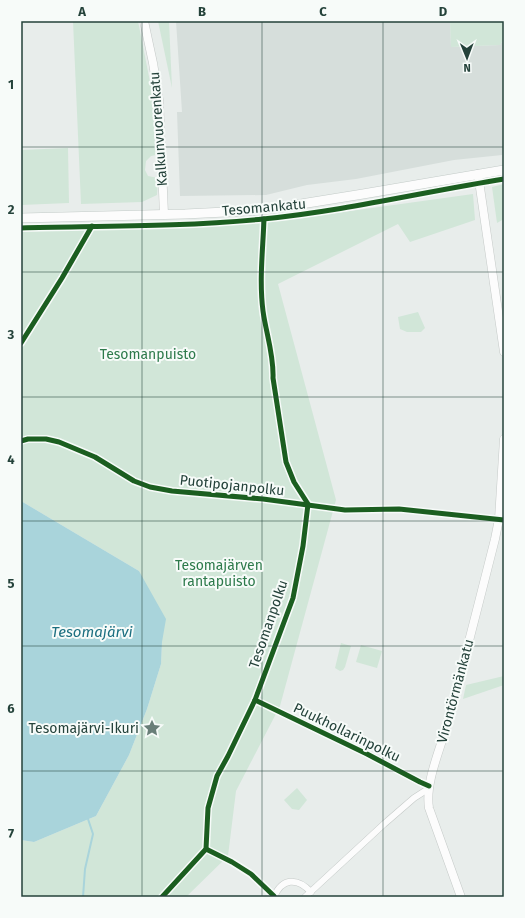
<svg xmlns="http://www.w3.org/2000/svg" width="525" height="918" font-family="'Fira Sans',sans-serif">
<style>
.built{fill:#d6dedb}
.green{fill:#d1e6d8}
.water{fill:#a9d4db}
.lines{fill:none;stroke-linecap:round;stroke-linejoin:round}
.stream{stroke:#a9d4db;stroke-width:2}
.minor-casing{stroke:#c5cac8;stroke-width:7}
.tertiary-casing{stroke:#c5cac8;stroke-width:9}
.secondary-casing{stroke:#c3cbc8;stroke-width:10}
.minor{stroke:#fcfcfc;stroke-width:6}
.tertiary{stroke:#fcfcfc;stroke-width:8}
.secondary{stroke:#fcfcfc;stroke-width:9}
.cycleway-casing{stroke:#f7fbf9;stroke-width:8}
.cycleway{stroke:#1b5e20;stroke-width:5}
.grid{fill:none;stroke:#24423a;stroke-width:1;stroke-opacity:0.55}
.labels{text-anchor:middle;stroke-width:4;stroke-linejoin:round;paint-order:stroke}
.street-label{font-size:14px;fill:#24423a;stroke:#f7fbf9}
.park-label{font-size:14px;fill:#2d7a4b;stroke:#f7fbf9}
.poi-label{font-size:14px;fill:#24423a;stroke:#f7fbf9;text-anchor:end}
.water-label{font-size:15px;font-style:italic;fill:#1c6f80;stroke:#f7fbf9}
.neatline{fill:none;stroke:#24423a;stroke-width:1.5}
.grid-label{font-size:13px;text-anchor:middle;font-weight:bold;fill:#24423a}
</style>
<rect width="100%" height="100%" fill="#e8edeb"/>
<path class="built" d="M 176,21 L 450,21 L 451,47 L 500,45 L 504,39 L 504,143 L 502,155 L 454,160 L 356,179 L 307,185 L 266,195 L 180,196 L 177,112 L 182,112 Z"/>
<g class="green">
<path d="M 73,21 L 138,21 L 153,97 L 156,155 L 151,156 L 146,161 L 145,170 L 148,176 L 158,178 L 157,195 L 142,202 L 81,204 Z"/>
<path d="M 158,21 L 169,21 L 172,88 Z"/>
<path d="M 450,21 L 504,21 L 504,39 L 500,45 L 451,47 Z"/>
<path d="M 68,148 L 69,203 L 21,205 L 21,150 Z"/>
<path d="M 504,184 L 504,219 L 497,223 L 492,187 Z"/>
<path d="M 473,194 L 475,220 L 410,242 L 398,224 L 278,284 L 336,500 L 280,706 L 236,791 L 228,856 L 186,897 L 21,897 L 21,840 L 34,842 L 96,816 L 129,755 L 147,709 L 161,664 L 162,642 L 139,571 L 21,501 L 21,232 L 271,222 Z"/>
<path d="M 418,312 L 425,328 L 421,332 L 407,332 L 400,329 L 398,317 Z"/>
<path d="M 341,643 L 351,646 L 345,667 L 343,670 L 340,671 L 335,668 Z"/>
<path d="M 361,645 L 382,651 L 377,668 L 356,662 Z"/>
<path d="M 504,676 L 504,685 L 463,699 L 466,685 Z"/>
<path d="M 297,788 L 307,800 L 299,810 L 292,809 L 284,800 Z"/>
</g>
<path class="water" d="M 21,501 L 139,571 L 166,619 L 162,642 L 161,664 L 147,709 L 129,755 L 96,816 L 34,842 L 21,840 Z"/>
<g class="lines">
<path class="stream" d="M 83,897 L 85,869 L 93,834 L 88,819"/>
<g class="minor-casing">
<g id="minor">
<path d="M 274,897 C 282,878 297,877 311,892"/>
<path d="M 305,897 L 384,824 L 414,798 L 428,789"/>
</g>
</g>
<g class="tertiary-casing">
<g id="tertiary">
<path d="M 144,21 L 153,63 L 159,100 L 164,214"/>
<path d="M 478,174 L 504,352"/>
<path d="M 461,897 L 429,808 C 425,784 439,752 446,728 C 463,666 479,602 495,539 L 499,519 L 504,439"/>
</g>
</g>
<g class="secondary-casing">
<path id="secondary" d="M 21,218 L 185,214 L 264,210 L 363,194 L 504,170"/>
</g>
<use href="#minor" class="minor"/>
<use href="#tertiary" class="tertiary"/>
<use href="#secondary" class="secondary"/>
<g class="cycleway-casing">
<g id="cycleway">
<path d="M 21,228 C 101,226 182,227 263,219 C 344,211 423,192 504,179"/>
<path d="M 21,343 L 62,278 L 92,226"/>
<path d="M 21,441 L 28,439 L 46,439 L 59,442 L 95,457 L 134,481 L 150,487 L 172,491 L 263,499 L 345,510 L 399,509 L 504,520"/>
<path d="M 255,700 L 367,754 L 420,782 L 429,786"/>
<path d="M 206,849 L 232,862 L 251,874 L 274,896"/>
<path d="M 162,897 L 206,849 L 208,808 L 217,776 L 228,756 L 255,700 L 293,598 L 303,546 L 308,504 L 294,482 L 286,462 L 273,378 C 274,355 266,333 263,311 C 259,280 263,249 264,219"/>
</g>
</g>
<use href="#cycleway" class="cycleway"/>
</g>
<path class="grid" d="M 142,21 L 142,897M 262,21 L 262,897M 383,21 L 383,897M 21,147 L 504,147M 21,272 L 504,272M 21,397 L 504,397M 21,521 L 504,521M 21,646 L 504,646M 21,771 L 504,771"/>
<defs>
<g id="sight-bare" transform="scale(1.38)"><path d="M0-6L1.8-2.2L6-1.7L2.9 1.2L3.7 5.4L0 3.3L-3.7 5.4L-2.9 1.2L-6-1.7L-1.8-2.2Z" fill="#697e78" stroke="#f7fbf9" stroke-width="2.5" paint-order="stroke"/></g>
</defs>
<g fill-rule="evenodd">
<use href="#sight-bare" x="152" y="728"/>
</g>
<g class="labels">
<g class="street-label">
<text transform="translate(158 129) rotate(-94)" y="5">Kalkunvuorenkatu</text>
<text transform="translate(264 207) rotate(-5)" y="5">Tesomankatu</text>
<text transform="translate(232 485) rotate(6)" y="5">Puotipojanpolku</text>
<text transform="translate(268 624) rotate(-71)" y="5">Tesomanpolku</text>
<text transform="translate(455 691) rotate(-75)" y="5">Virontörmänkatu</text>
<text transform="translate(347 732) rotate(26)" y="5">Puukhollarinpolku</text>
</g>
<g class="park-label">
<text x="148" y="359">Tesomanpuisto</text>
<text x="219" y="570">Tesomajärven<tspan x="219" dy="16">rantapuisto</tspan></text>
</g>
<g class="poi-label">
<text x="139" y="733">Tesomajärvi-Ikuri</text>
</g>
<g class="water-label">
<text x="92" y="637">Tesomajärvi</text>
</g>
</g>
<rect width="525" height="918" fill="none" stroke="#f7fbf9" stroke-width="44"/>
<g transform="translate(467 58) rotate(179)" stroke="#f7fbf9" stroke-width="3" paint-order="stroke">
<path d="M0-3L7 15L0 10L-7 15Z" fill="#24423a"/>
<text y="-6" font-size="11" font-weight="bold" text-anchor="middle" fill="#24423a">N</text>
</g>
<rect x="22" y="22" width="481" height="874" class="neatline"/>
<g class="grid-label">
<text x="82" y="16">A</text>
<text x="202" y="16">B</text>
<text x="323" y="16">C</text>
<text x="443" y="16">D</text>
<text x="11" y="89">1</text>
<text x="11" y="214">2</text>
<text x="11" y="339">3</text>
<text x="11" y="464">4</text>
<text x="11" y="588">5</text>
<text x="11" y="713">6</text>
<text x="11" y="838">7</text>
</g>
</svg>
